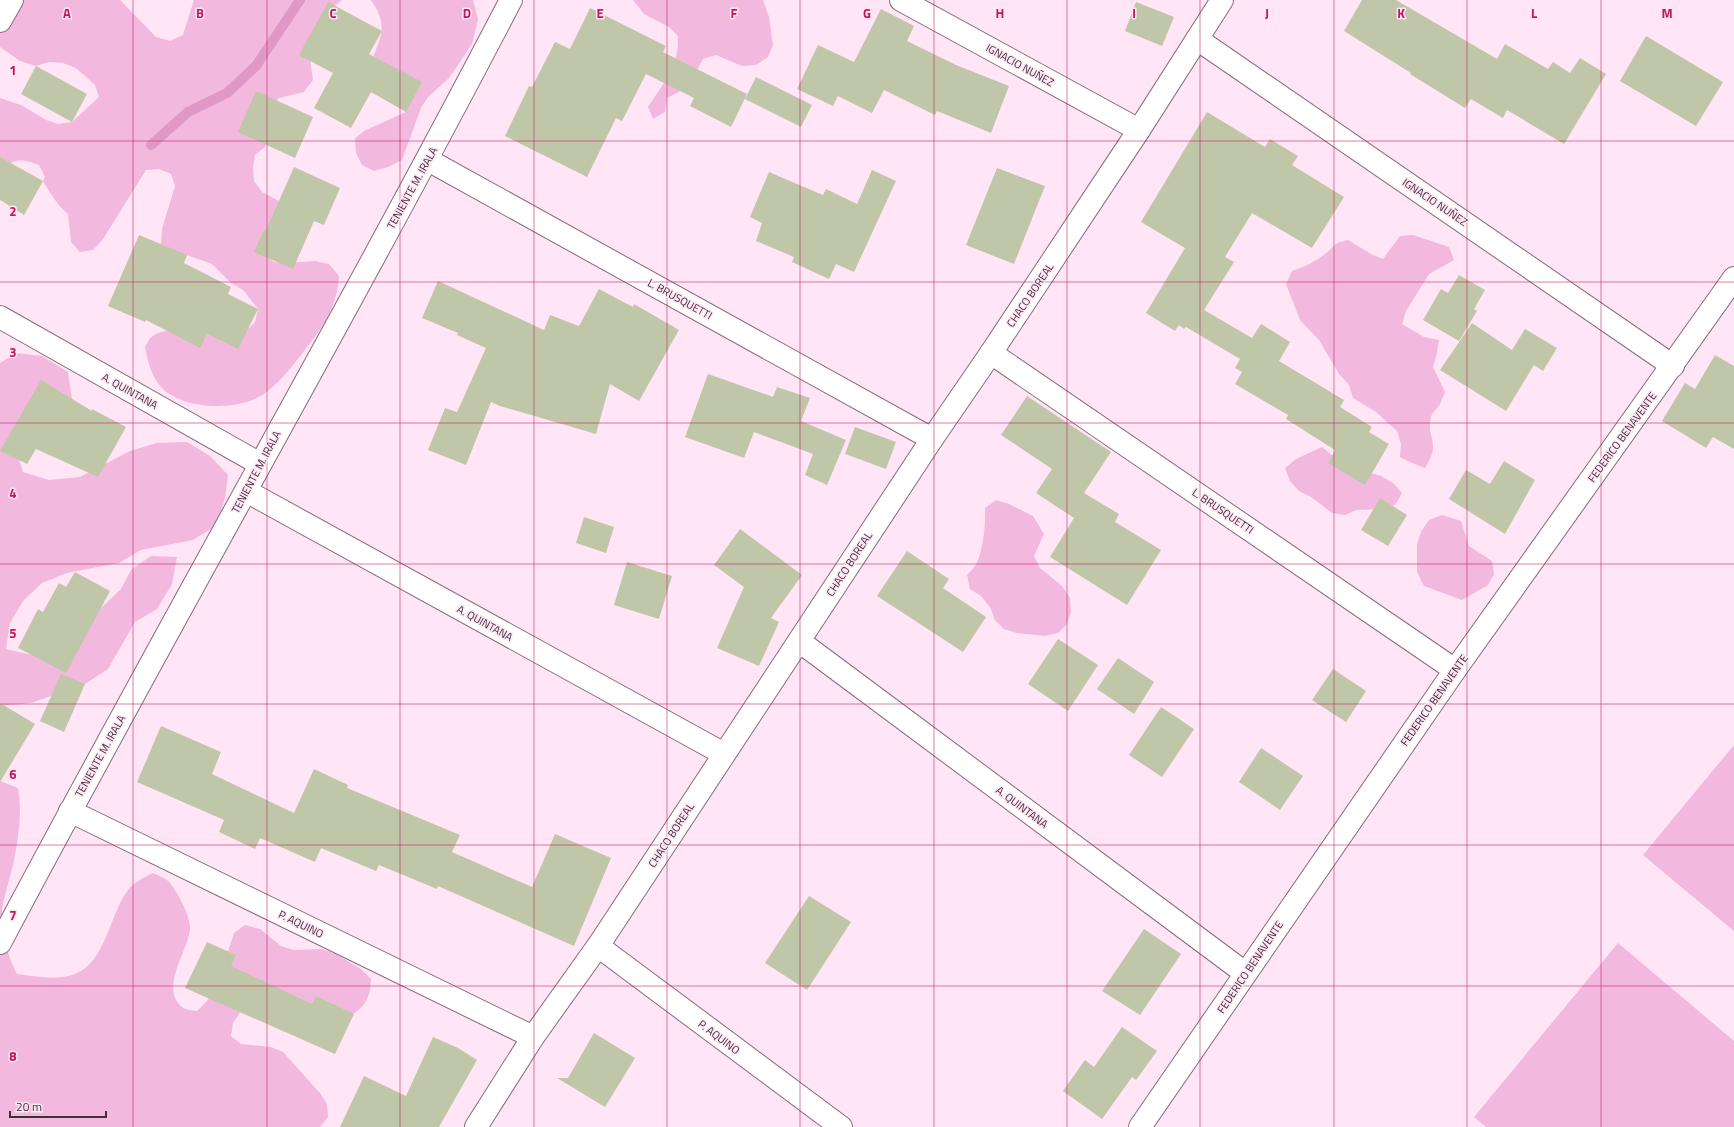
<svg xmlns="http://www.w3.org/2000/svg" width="1734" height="1127" font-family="'Titillium Web',sans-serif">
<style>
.green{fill:#f2b8dd}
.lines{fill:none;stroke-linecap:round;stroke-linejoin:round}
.stream{stroke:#e099c7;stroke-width:10}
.building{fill:#c0c7a8}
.street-casing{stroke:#876b7d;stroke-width:24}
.secondary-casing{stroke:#876b7d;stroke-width:24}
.street{stroke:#fff;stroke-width:22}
.secondary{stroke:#fff;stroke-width:22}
.grid{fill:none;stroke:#c2185b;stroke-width:1;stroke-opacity:0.55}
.labels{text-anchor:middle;stroke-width:3;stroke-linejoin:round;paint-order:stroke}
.street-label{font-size:11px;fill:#3d3138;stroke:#ffe5f5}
.grid-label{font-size:13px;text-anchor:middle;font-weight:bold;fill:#c2185b;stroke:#ffe5f5;stroke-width:3;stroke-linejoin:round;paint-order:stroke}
</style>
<rect width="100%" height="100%" fill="#ffe5f5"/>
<g class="green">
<path d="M 5,0 L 120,0 L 156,37 L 170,41 L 183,35 L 194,0 L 342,0 L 321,17 L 310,54 L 311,67 L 313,80 L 304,92 L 279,98 L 269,108 L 269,134 L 265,147 L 255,155 L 253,168 L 254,181 L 262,192 L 298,211 L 263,254 L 274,262 L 286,263 L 315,261 L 329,264 L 339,276 C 338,289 335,302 329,314 C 325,325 317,333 311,342 C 296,361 283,380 264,394 C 239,412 182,410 161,387 C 151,376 148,361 145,347 C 147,343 150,337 154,335 C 175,323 222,331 245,332 L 255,322 L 258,309 L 243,290 L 231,283 L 212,264 L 187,255 L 179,259 L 161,244 L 162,229 L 175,186 L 171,174 L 159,169 L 146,170 L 103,239 L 93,250 L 80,252 L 71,242 L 68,214 C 57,205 51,194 43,181 L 45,177 L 39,165 C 21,158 17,159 0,168 L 0,98 L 21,105 L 46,120 L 58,124 L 72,122 L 99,97 L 95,85 L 76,68 L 63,63 L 49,62 L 36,66 L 20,61 L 0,47 L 0,12 Z"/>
<path d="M 371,0 L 473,0 L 478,19 L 472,44 L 449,78 L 428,97 L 421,108 L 402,160 L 388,167 L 374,171 L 362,165 L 356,153 L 355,138 L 366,130 L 406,112 L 370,69 C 377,39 392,30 371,0 Z"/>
<path d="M 633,0 L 763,0 L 769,17 L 773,45 L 768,57 L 756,65 L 742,66 L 716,55 L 703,59 L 696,72 L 692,85 L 667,98 L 665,112 L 653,119 L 648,107 C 664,82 679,67 678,36 L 669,27 L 644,14 Z"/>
<path d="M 1413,235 L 1449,247 L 1454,260 L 1429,274 L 1406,311 L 1402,324 L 1424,337 L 1439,340 L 1437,353 L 1433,367 L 1445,392 C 1443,396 1442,400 1440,404 C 1438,408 1432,412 1431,417 C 1426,439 1442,442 1425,468 L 1412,463 L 1400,457 L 1401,444 L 1397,431 L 1376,412 L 1353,398 L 1349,385 L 1339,374 L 1319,340 L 1300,320 L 1286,284 L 1292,271 C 1304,267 1315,262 1325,254 C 1337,245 1331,244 1348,240 L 1371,254 L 1383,259 L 1400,236 Z"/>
<path d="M 16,353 L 42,356 L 68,372 L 72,399 L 15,447 L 23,472 L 49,480 L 80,477 L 130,451 L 157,443 L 187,442 L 210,456 L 228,475 L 225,498 L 217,525 L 193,540 L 141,550 L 119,563 L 67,573 L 42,583 L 23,601 L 10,623 L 6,649 L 32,655 L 79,629 L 121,589 L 131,570 L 151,556 L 177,557 L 172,584 L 157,609 L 135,622 L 108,669 L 85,684 L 31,703 L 0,706 L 0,363 Z"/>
<path d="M 1322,447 L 1344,465 L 1381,476 L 1393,483 L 1402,493 L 1395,505 L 1382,509 L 1356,510 L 1345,515 L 1332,513 L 1311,497 L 1299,491 L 1290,481 L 1285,468 L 1296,459 Z"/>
<path d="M 996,500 L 1009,504 L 1033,516 L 1044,534 L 1034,556 L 1040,568 L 1062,586 L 1070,598 L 1071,612 L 1067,624 L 1058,633 L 1045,636 L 1017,633 L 1004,629 L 995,620 L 990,607 L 981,596 L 970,589 L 967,575 C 970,572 973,569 975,566 C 983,554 986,522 985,508 Z"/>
<path d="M 1442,515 L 1461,521 L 1469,546 L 1492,561 L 1494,574 L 1488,585 L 1462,600 L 1424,586 L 1417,572 L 1417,544 L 1421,532 L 1429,520 Z"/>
<path d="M 1734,745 L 1734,931 L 1643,855 Z"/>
<path d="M 0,781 L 18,788 C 22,809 19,834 15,855 C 12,873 5,891 2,909 C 0,928 8,958 17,974 C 34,976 58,981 75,974 C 106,962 109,915 128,890 C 134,882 143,878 153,873 C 157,875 163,877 167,880 C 176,888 191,917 190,929 C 188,951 159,989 182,1007 C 185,1010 192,1010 197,1011 L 207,1001 L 223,976 L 225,961 L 234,933 L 245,925 L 260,929 L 281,946 L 294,950 L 322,949 L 336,954 L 361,969 L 371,979 C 370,1004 362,1008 343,1021 L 241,1011 L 233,1023 L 231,1036 L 241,1044 L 271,1047 L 283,1052 L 320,1093 L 327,1104 L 328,1117 L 320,1127 L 0,1127 Z"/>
<path d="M 1618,943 L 1734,1041 L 1734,1127 L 1486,1127 L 1474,1117 Z"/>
</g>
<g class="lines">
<path class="stream" d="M 151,145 L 188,112 L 227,93 L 256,66 L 300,0"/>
</g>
<g class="building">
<path d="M 1362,0 L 1396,0 L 1497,59 L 1505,44 L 1548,69 L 1553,62 L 1570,73 L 1580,58 L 1606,74 L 1564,144 L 1507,110 L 1503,118 L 1471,99 L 1465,108 L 1410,74 L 1411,73 L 1344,31 Z"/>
<path d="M 328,2 L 382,31 L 369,54 L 422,82 L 406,112 L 371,92 L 351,128 L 314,108 L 333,73 L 299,55 Z"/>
<path d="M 1136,2 L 1174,17 L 1162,46 L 1125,31 Z"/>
<path d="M 590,8 L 666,46 L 663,52 L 747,94 L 731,127 L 690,106 L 694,98 L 646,74 L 622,121 L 616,118 L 587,177 L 505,136 L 529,86 L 532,87 L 555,42 L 570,49 Z"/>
<path d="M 881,9 L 914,26 L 907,41 L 956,65 L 1009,86 L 991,133 L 937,111 L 935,115 L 884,90 L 872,113 L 838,96 L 833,106 L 797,89 L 818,45 L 854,62 Z"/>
<path d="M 1646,36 L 1723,82 L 1696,126 L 1620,81 Z"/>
<path d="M 36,66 L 87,94 L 72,122 L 21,94 Z"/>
<path d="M 756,77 L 812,105 L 801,127 L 745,99 Z"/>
<path d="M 256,91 L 313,117 L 295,158 L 238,132 Z"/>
<path d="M 1207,112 L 1265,147 L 1270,139 L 1298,156 L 1292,165 L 1344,197 L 1312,248 L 1252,213 L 1225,257 L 1234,262 L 1204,310 L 1252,338 L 1261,324 L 1290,342 L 1279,361 L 1344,400 L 1340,407 L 1372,427 L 1369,432 L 1389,444 L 1365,485 L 1328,463 L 1335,450 L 1286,419 L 1288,415 L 1235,384 L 1242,372 L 1235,368 L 1240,359 L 1186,327 L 1184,329 L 1179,325 L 1175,331 L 1146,313 L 1185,248 L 1141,222 Z"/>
<path d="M 0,157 L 43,181 L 24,215 L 0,200 Z"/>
<path d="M 294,167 L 340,188 L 324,225 L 314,221 L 293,269 L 254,252 L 264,230 L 266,230 Z"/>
<path d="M 997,168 L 1045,186 L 1014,264 L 966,245 Z"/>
<path d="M 872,170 L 896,181 L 854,272 L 836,264 L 829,279 L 792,262 L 794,257 L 756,241 L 762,223 L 750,217 L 769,172 L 823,195 L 826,189 L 857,204 Z"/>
<path d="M 139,235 L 187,255 L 184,263 L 231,287 L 228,294 L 258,309 L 238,349 L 207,334 L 200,348 L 146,320 L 145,322 L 108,306 Z"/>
<path d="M 1459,275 L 1485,290 L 1474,309 L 1477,311 L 1459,341 L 1423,320 L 1441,289 L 1448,293 Z"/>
<path d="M 438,281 L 544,330 L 550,315 L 579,326 L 599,289 L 633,307 L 634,304 L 679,330 L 639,401 L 610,384 L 596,434 L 500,406 L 491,402 L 466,465 L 428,450 L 445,408 L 457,412 L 486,348 L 457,335 L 458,333 L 422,318 Z"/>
<path d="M 1472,323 L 1512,350 L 1525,329 L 1557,348 L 1543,371 L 1534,365 L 1506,411 L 1440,370 Z"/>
<path d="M 1715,355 L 1734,366 L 1734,449 L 1713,437 L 1706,448 L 1662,421 L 1685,383 L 1695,389 Z"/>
<path d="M 708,374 L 773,397 L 777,387 L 810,398 L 801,421 L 846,440 L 827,485 L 805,475 L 813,454 L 754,432 L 744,458 L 685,437 Z"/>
<path d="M 41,380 L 92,411 L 92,409 L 126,427 L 98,477 L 36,449 L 27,464 L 0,451 Z"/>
<path d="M 1027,396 L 1111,452 L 1084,493 L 1119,514 L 1115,522 L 1161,550 L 1127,605 L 1050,557 L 1074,518 L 1036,493 L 1052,469 L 1001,435 Z"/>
<path d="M 855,427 L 896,442 L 886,469 L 845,454 Z"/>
<path d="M 1504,461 L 1535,480 L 1505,534 L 1449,499 L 1466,470 L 1490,484 Z"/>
<path d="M 1380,498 L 1407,515 L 1388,546 L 1361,530 Z"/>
<path d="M 584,517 L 614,527 L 606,553 L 576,543 Z"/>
<path d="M 740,529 L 802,575 L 771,618 L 779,622 L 759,666 L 717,648 L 744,587 L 714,565 Z"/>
<path d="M 907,551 L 949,579 L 943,588 L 986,617 L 963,652 L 877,596 Z"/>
<path d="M 627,562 L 672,576 L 659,619 L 614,605 Z"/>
<path d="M 75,572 L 110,591 L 66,673 L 18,648 L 38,609 L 43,612 L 59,583 L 66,587 Z"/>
<path d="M 1058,639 L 1098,665 L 1068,711 L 1028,684 Z"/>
<path d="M 1118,658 L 1154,682 L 1134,714 L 1097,689 Z"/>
<path d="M 1333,669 L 1366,691 L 1346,722 L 1312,700 Z"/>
<path d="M 61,674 L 85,684 L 64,732 L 40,721 Z"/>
<path d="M 0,703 L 35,724 L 0,782 Z"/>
<path d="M 1161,707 L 1194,729 L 1162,777 L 1129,755 Z"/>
<path d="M 161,726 L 221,752 L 212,774 L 294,813 L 314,769 L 348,785 L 347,788 L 460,835 L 452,852 L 532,887 L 555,834 L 611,858 L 574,946 L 438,886 L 437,889 L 379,865 L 376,871 L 321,848 L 315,862 L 260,838 L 255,849 L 219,832 L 224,820 L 137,782 Z"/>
<path d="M 1261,748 L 1303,776 L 1280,810 L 1239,782 Z"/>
<path d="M 809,896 L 851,922 L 807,990 L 765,963 Z"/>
<path d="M 1144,929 L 1181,954 L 1140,1015 L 1102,991 Z"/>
<path d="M 207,942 L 236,955 L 231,966 L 312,1004 L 316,996 L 354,1014 L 335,1054 L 185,988 Z"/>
<path d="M 1122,1027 L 1157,1051 L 1136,1080 L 1132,1077 L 1102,1119 L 1063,1091 L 1085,1060 L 1094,1067 Z"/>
<path d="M 594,1033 L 635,1058 L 605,1107 L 557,1078 L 568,1078 Z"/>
<path d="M 433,1037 L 458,1048 L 477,1060 L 439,1127 L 340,1127 L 364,1076 L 406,1096 Z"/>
</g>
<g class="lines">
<g class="street-casing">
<g id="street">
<path d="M 901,0 L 1139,130"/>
<path d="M 1197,39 L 1673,366"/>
<path d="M 428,160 L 932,439"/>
<path d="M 0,317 L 260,464"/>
<path d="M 991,353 L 1455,670"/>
<path d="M 246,491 L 724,754"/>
<path d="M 799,641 L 1245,973"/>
<path d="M 70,811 L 533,1037"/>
<path d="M 0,943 C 167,627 346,317 511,0"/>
<path d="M 598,946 L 841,1127"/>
<path d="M 476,1127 L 533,1037 L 598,946 L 932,439 L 991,353 L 1139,130 L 1222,0"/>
<path d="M 1140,1127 L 1455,670 L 1734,278"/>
</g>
</g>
<g class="secondary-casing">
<path id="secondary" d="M 0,21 L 12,0"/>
</g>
<use href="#street" class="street"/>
<use href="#secondary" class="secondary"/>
</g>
<path class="grid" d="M 133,0 L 133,1127M 267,0 L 267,1127M 400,0 L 400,1127M 534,0 L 534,1127M 667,0 L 667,1127M 800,0 L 800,1127M 934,0 L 934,1127M 1067,0 L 1067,1127M 1200,0 L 1200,1127M 1334,0 L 1334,1127M 1467,0 L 1467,1127M 1601,0 L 1601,1127M 0,141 L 1734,141M 0,282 L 1734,282M 0,423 L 1734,423M 0,564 L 1734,564M 0,704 L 1734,704M 0,845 L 1734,845M 0,986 L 1734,986"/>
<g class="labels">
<g class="street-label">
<text transform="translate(1020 65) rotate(29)" y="4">IGNACIO NUÑEZ</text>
<text transform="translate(412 188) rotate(-61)" y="4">TENIENTE M. IRALA</text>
<text transform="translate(1435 202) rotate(34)" y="4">IGNACIO NUÑEZ</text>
<text transform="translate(1030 295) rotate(-56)" y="4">CHACO BOREAL</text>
<text transform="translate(680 299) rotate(29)" y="4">L. BRUSQUETTI</text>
<text transform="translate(130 391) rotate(29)" y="4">A. QUINTANA</text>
<text transform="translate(1622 437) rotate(-54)" y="4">FEDERICO BENAVENTE</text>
<text transform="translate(256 472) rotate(-62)" y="4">TENIENTE M. IRALA</text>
<text transform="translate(1223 511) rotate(34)" y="4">L. BRUSQUETTI</text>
<text transform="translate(849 564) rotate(-57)" y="4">CHACO BOREAL</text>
<text transform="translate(485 623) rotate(29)" y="4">A. QUINTANA</text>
<text transform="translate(1434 700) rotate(-55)" y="4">FEDERICO BENAVENTE</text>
<text transform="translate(100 756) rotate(-61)" y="4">TENIENTE M. IRALA</text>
<text transform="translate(1022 807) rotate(37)" y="4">A. QUINTANA</text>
<text transform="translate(671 835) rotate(-57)" y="4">CHACO BOREAL</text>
<text transform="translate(301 924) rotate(26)" y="4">P. AQUINO</text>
<text transform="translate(1250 967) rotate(-56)" y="4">FEDERICO BENAVENTE</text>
<text transform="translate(719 1037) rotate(37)" y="4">P. AQUINO</text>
</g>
</g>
<g class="grid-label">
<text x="67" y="18">A</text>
<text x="200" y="18">B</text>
<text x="333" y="18">C</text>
<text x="467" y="18">D</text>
<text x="600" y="18">E</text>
<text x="734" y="18">F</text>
<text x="867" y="18">G</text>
<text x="1000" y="18">H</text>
<text x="1134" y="18">I</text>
<text x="1267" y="18">J</text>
<text x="1401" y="18">K</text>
<text x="1534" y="18">L</text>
<text x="1667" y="18">M</text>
<text x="13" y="75">1</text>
<text x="13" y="216">2</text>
<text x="13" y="357">3</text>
<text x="13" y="498">4</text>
<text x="13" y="638">5</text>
<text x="13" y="779">6</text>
<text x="13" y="920">7</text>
<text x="13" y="1061">8</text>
</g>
<path d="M10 1111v6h96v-6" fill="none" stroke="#3d3138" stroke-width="2"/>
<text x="16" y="1111" font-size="12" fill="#3d3138" stroke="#ffe5f5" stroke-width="3" paint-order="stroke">20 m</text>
</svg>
